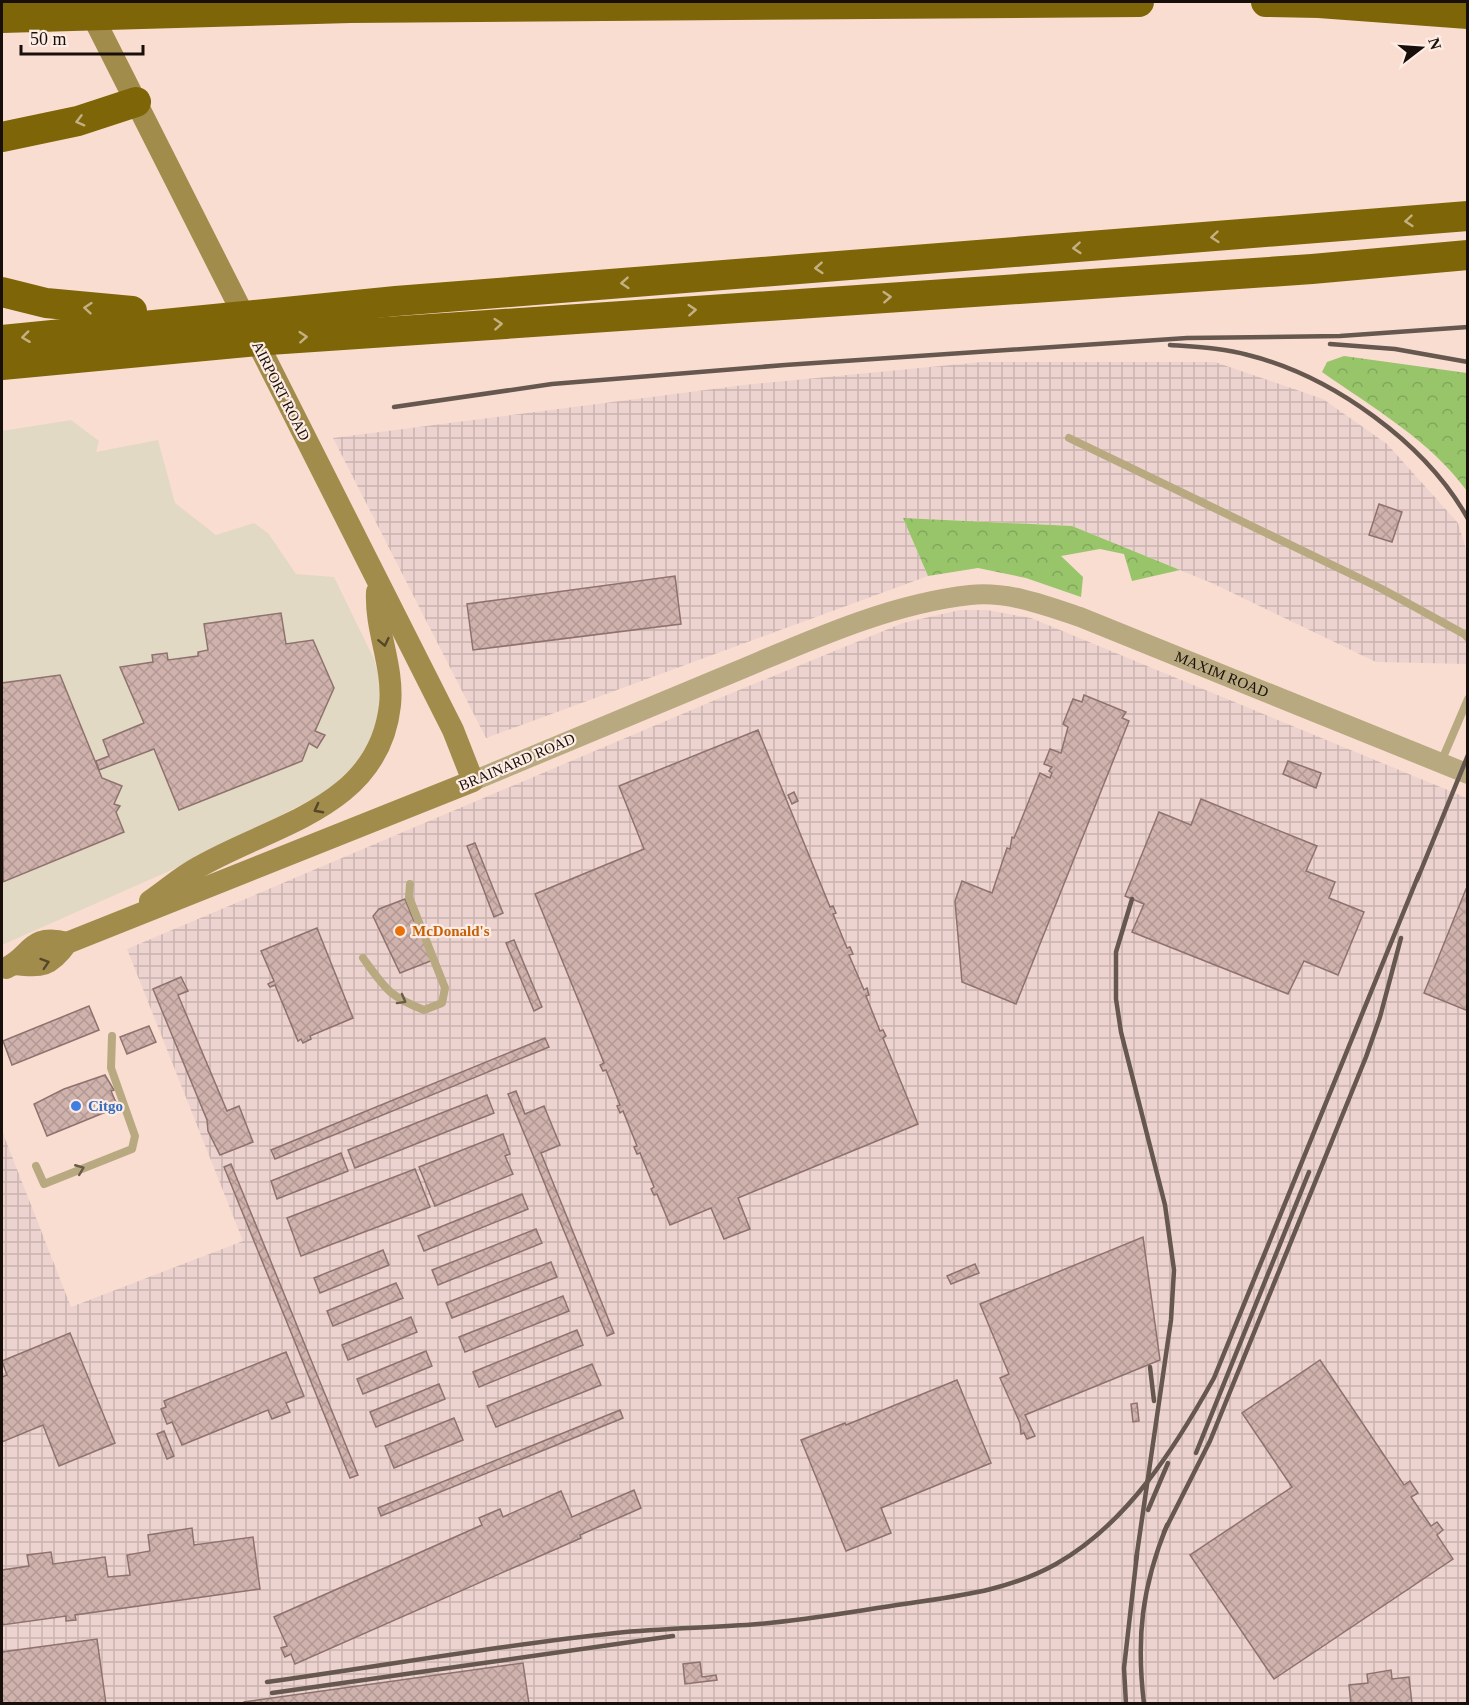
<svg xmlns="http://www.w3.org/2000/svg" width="1469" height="1705" font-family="Georgia,serif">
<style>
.commercial{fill:#e2d9c4}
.industrial{fill:url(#industrial-grid)}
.forest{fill:url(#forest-crowns)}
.building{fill:url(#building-cross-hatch);stroke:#8e726e;stroke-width:1.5}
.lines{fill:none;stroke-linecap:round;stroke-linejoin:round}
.service{stroke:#b8a980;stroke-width:8}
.tertiary{stroke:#b8a980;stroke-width:20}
.secondary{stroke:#a28c4c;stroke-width:22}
.motorway{stroke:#7e6508;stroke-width:30}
.rail{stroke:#66574f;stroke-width:4.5}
.oneway{stroke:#c4b082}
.oneway2{stroke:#564728}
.oneway3{stroke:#685c46}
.food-dot{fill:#e8710a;stroke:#feede5;stroke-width:2}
.shop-dot{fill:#3f7fe0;stroke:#feede5;stroke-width:2}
.labels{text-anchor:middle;stroke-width:4.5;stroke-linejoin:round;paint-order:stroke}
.street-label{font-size:15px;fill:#180f0b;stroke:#feede5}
.food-label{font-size:15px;font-weight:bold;fill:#c56008;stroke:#feede5;text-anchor:start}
.shop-label{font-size:15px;font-weight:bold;fill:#366cbe;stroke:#feede5;text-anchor:start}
</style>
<defs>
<pattern id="industrial-grid" width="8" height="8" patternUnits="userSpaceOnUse" patternTransform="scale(1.5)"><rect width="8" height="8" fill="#edd3cf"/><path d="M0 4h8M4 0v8" fill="none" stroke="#cab4b0"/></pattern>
<pattern id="forest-crowns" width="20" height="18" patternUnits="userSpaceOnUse" patternTransform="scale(1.5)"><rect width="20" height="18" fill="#98c46a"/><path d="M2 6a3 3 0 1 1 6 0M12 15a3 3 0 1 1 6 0" fill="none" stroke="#82a75b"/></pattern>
<pattern id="building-cross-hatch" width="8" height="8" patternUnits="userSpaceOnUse" patternTransform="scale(1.5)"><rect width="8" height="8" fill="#d0b2ad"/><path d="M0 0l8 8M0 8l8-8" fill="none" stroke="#b29894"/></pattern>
</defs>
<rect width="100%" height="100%" fill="#f9ddd0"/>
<path class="commercial" d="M 71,420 L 99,441 L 96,452 L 158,440 L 175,503 L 216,535 L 254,523 L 268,533 L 296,574 L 334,577 L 374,659 L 380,682 L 378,718 L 365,756 L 340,784 L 212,852 L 2,945 L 2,431 Z"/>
<g class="industrial">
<path d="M 982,362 L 1215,362 L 1323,399 L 1387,444 L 1458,523 L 1467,552 L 1467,664 L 1376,662 L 1214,584 L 1072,526 L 903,518 L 928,576 L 486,738 L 333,438 L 744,385 Z"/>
<path d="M 960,610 L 987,610 L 1031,618 L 1467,798 L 1467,1703 L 2,1703 L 2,1131 L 71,1307 L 243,1241 L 127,949 L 727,695 L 903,623 Z"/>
</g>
<g class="forest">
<path d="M 1344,356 L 1467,373 L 1467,491 C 1430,440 1373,408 1322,372 L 1327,362 Z"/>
<path d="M 903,518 L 1072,526 L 1180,570 L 1132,581 L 1124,554 L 1100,549 L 1061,556 L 1083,577 L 1081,597 L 1026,578 L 978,568 L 928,576 Z"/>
</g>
<g class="building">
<path d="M 1379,504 L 1402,512 L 1392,542 L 1369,535 Z"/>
<path d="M 675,576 L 681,624 L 473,650 L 467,604 Z"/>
<path d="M 281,613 L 286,644 L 313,640 L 334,688 L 315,731 L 325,735 L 317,748 L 309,743 L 302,761 L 179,810 L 154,749 L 99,770 L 96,761 L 109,756 L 103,740 L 144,723 L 120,667 L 153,662 L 152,655 L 167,653 L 168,660 L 198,656 L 198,652 L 208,650 L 204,624 Z"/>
<path d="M 60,675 L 102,778 L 122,786 L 114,804 L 120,806 L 116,812 L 124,832 L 3,882 L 2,683 Z"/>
<path d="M 1084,695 L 1126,712 L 1122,718 L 1129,721 L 1016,1004 L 962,982 L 955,901 L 962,881 L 992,893 L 1007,848 L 1010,849 L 1012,837 L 1014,838 L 1040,773 L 1050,778 L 1052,773 L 1049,771 L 1052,767 L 1044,764 L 1050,749 L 1061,753 L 1068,727 L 1063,724 L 1073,699 L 1082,702 Z"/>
<path d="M 758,730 L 830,907 L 833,906 L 836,913 L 833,914 L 847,948 L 850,947 L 853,954 L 849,955 L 864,990 L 867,988 L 869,995 L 866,996 L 880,1031 L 883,1030 L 886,1036 L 883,1038 L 918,1124 L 738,1198 L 750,1229 L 724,1239 L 711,1208 L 670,1225 L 657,1194 L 654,1195 L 651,1189 L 654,1187 L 640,1153 L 637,1154 L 634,1147 L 637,1146 L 623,1111 L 620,1113 L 617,1106 L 620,1105 L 606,1070 L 603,1071 L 600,1065 L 604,1063 L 535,894 L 644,849 L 619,786 Z"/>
<path d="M 1288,761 L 1321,773 L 1316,788 L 1283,774 Z"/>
<path d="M 794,792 L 798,801 L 792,804 L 788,795 Z"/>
<path d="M 1201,799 L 1317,846 L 1306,871 L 1335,882 L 1329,898 L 1364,912 L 1338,975 L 1304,961 L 1288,994 L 1132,932 L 1144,904 L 1125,896 L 1159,812 L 1191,825 Z"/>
<path d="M 475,843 L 503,913 L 494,917 L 467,846 Z"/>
<path d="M 1466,889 L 1468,890 L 1468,1011 L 1424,993 Z"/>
<path d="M 405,899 L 414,921 L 417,920 L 433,960 L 400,973 L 373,916 L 379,909 Z"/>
<path d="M 317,928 L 353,1018 L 310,1036 L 311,1039 L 303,1043 L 301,1039 L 298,1041 L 275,985 L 270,987 L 268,984 L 274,981 L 261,951 Z"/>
<path d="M 514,940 L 542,1007 L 534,1011 L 506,943 Z"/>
<path d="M 181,977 L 188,991 L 178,995 L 227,1111 L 239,1106 L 253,1142 L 220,1155 L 208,1131 L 207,1120 L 153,989 Z"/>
<path d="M 89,1006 L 99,1030 L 12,1065 L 3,1041 Z"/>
<path d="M 149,1026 L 156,1042 L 127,1054 L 120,1037 Z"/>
<path d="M 545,1038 L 549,1047 L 275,1159 L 271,1150 Z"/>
<path d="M 105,1075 L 114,1090 L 111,1091 L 118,1107 L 47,1136 L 34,1104 L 64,1089 Z"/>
<path d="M 516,1091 L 525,1114 L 544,1106 L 560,1145 L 541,1153 L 614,1333 L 607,1336 L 508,1094 Z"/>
<path d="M 487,1095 L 494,1113 L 355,1168 L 348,1150 Z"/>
<path d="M 503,1134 L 510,1154 L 505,1156 L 513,1174 L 435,1206 L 419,1167 Z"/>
<path d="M 341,1153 L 348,1171 L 277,1199 L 271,1181 Z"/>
<path d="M 231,1164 L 358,1475 L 350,1478 L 224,1167 Z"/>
<path d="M 415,1169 L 430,1207 L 301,1256 L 287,1218 Z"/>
<path d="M 522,1194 L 528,1209 L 424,1251 L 418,1236 Z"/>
<path d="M 536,1229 L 542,1243 L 438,1285 L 432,1270 Z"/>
<path d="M 1143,1237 L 1160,1360 L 1025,1415 L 1035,1436 L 1027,1439 L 1024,1433 L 1021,1434 L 1020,1423 L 1000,1378 L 1009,1374 L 980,1304 Z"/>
<path d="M 383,1250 L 389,1265 L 320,1293 L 314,1278 Z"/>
<path d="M 551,1262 L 557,1277 L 452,1318 L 446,1303 Z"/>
<path d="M 975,1264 L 979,1273 L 951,1284 L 947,1276 Z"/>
<path d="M 396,1283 L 403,1298 L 333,1326 L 327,1311 Z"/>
<path d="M 563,1296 L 569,1311 L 465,1352 L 459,1337 Z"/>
<path d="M 411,1317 L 417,1332 L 348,1360 L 342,1345 Z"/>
<path d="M 577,1330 L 583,1345 L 479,1387 L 473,1372 Z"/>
<path d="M 70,1333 L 115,1443 L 59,1466 L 43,1425 L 2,1442 L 2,1377 L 7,1375 L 2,1361 Z"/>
<path d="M 426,1351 L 432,1366 L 363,1394 L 357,1379 Z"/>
<path d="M 286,1352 L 304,1396 L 286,1403 L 290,1412 L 272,1419 L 268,1410 L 182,1445 L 172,1422 L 167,1424 L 161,1409 L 166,1407 L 164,1401 Z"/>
<path d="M 1320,1360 L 1404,1485 L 1410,1481 L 1418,1493 L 1411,1497 L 1431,1526 L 1437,1522 L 1443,1530 L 1437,1535 L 1453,1559 L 1274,1679 L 1190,1555 L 1292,1487 L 1242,1413 Z"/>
<path d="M 592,1364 L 601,1385 L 496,1427 L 487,1406 Z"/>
<path d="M 957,1380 L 991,1463 L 881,1508 L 891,1533 L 846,1551 L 801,1440 L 845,1423 L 846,1425 Z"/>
<path d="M 439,1384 L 445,1399 L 376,1427 L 370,1412 Z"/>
<path d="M 1137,1403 L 1139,1421 L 1133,1422 L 1131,1404 Z"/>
<path d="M 620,1410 L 623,1418 L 381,1516 L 378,1508 Z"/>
<path d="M 454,1418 L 463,1440 L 394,1468 L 385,1446 Z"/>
<path d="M 164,1431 L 174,1456 L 167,1459 L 157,1434 Z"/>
<path d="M 634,1490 L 641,1508 L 580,1535 L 581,1538 L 295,1664 L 291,1654 L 285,1657 L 281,1648 L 287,1646 L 274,1617 L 482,1525 L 479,1518 L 500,1509 L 503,1517 L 561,1491 L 572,1517 Z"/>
<path d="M 192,1528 L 194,1545 L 253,1537 L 260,1589 L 75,1615 L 76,1620 L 66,1621 L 66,1616 L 2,1625 L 2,1570 L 29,1566 L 27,1555 L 51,1552 L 53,1564 L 105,1557 L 108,1577 L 130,1575 L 127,1555 L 150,1551 L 148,1535 Z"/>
<path d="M 97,1639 L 106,1704 L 2,1704 L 2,1652 Z"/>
<path d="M 700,1662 L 702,1677 L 716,1675 L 717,1680 L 685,1684 L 683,1664 Z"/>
<path d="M 523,1663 L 529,1704 L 244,1704 L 244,1702 Z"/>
<path d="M 1391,1670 L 1392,1679 L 1409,1677 L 1412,1704 L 1351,1704 L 1349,1685 L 1368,1683 L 1367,1674 Z"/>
</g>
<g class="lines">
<g class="service">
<path d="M 1069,438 L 1382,589 L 1464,634 L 1468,638"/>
<path d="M 1441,762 L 1468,699"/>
<path d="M 363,958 C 385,988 388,996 424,1010 L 442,1003 L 445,988 L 409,897 L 410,884"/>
<path d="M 36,1166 L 44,1184 L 132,1149 L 135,1136 L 111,1068 L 112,1036"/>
</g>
<path class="tertiary" id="s1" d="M 473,781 C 561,744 649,707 737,671 C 811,640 889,604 970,595 C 1008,591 1045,605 1080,617 L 1468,774"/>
<g class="secondary">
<path d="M 150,901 C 166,890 182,876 199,867 C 273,824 379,808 390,705 C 394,666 375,630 377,592"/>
<path d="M 14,964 C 42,967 50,967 67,943 L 473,781 L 453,730 L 86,3"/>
<path d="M 6,968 C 32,956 29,933 67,943"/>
</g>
<g class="motorway">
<path d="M 1266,2 L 1319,3 L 1468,14"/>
<path d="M 2,18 L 350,8 L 1139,2"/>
<path d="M 2,137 L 78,121 L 136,102"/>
<path d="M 2,292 L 46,303 L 132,311"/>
<path d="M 2,340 L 396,301 L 1468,216"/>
<path d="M 2,365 L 269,340 L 1312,269 L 1468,255"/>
</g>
<g class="rail">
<path d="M 1330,344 L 1395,349 L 1468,362"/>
<path d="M 1170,345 C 1196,347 1223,348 1248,355 C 1332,376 1426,443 1468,519"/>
<path d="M 394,407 L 552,384 L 785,365 L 1187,338 L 1340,336 L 1468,327"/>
<path d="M 1417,880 L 1468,755"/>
<path d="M 1132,899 L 1116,952 L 1116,999 L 1121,1032 L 1165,1205 L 1174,1270 L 1171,1320 L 1136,1560"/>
<path d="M 1150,1367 L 1154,1401"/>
<path d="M 1196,1453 L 1309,1172"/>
<path d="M 1148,1510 L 1168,1463"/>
<path d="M 1164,1532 L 1210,1441 L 1366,1057 L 1380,1017 L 1401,938"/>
<path d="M 267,1682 C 383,1666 500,1645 616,1633 C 664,1628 711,1628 758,1624 C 807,1620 856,1611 904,1604 C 957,1596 1008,1591 1056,1564 C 1127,1524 1175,1448 1214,1378 L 1419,874"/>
<path d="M 272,1693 L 673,1636"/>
<path d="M 1126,1704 L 1124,1668 L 1137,1554"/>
<path d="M 1144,1704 C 1136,1637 1142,1587 1167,1525"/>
</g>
</g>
<defs><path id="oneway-chevron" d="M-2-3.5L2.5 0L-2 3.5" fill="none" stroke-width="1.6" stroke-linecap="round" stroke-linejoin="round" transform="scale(1.5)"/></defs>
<g class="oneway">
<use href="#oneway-chevron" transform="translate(80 121) rotate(165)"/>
<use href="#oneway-chevron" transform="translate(1409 221) rotate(175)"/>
<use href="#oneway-chevron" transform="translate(1215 237) rotate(175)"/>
<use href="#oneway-chevron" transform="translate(1077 248) rotate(176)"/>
<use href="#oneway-chevron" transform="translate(819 268) rotate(176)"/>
<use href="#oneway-chevron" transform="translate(625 283) rotate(176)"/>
<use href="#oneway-chevron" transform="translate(887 297) rotate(-4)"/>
<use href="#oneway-chevron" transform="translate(88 308) rotate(-175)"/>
<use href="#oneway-chevron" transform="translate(692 310) rotate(-4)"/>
<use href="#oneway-chevron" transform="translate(498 324) rotate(-4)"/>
<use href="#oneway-chevron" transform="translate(26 337) rotate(173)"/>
<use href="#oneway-chevron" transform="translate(303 337) rotate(-4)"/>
</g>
<g class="oneway2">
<use href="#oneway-chevron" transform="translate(384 642) rotate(78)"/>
<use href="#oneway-chevron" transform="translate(318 809) rotate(152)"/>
<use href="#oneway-chevron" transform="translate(45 963) rotate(-18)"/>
</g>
<g class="oneway3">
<use href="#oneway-chevron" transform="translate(402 1000) rotate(29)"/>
<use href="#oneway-chevron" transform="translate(80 1169) rotate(-22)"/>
</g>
<circle class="food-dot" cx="400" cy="931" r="6"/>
<circle class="shop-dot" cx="76" cy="1106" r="6"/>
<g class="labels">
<g class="street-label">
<text transform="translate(281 391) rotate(63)" y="5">AIRPORT ROAD</text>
<text dy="5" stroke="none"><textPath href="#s1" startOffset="798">MAXIM ROAD</textPath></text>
<text transform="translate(517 762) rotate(-23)" y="5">BRAINARD ROAD</text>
</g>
<g class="food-label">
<text x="412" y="936">McDonald's</text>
</g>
<g class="shop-label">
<text x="88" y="1111">Citgo</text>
</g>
</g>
<rect width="1469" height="1705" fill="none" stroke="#180f0b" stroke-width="6"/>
<g transform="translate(1421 48) rotate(73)" stroke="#feede5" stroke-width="4.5" paint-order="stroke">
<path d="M0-4.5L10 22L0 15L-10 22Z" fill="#180f0b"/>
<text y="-9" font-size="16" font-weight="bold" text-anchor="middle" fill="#180f0b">N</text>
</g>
<path d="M21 45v9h122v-9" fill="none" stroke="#180f0b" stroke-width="3"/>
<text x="30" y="45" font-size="18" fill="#180f0b" stroke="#feede5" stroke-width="4.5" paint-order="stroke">50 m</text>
</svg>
